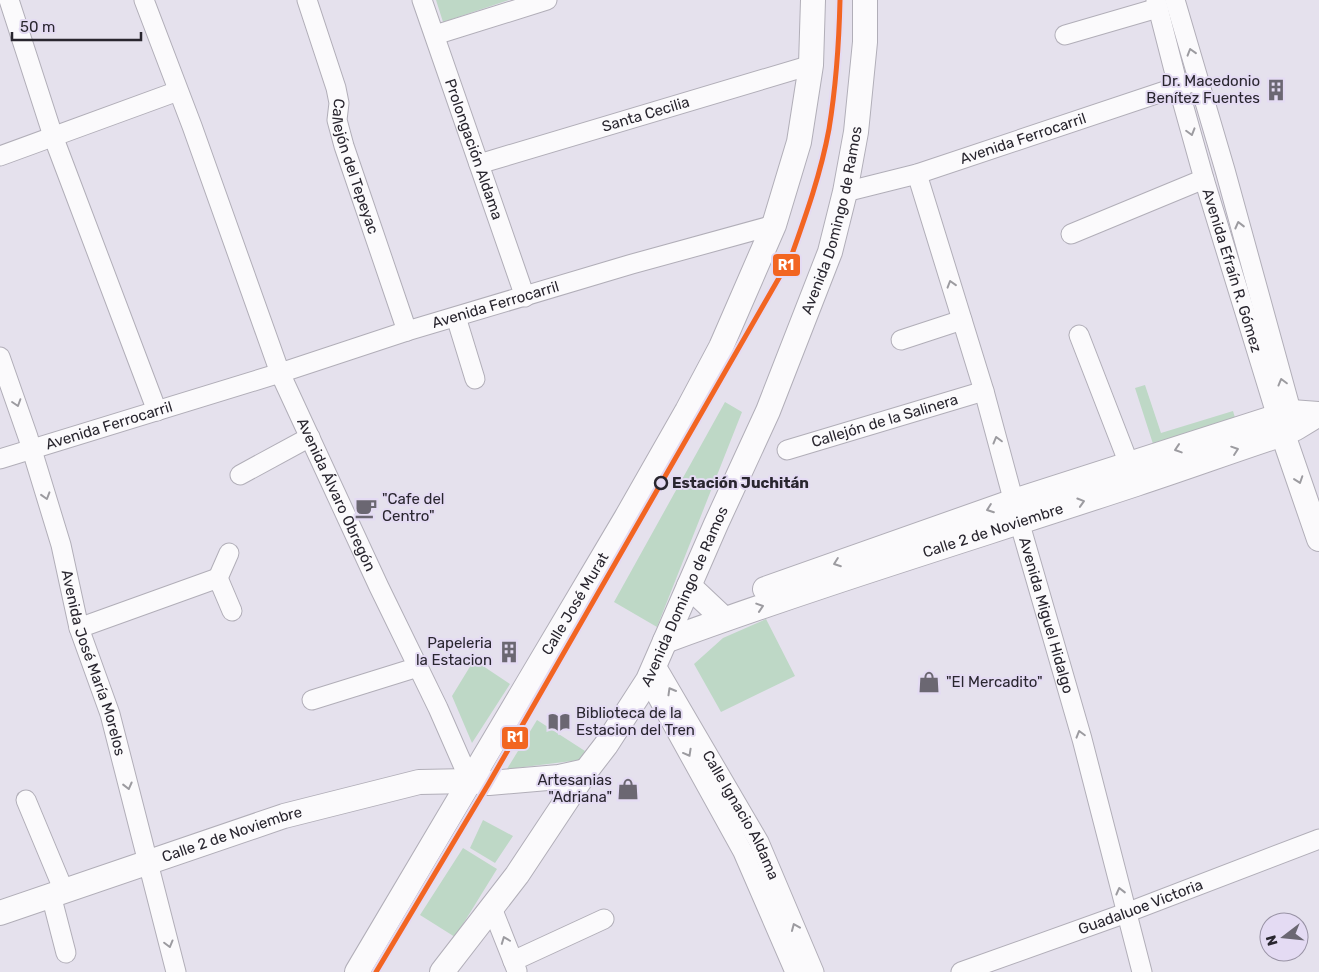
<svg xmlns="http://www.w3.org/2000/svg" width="1319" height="972" font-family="Rubik,sans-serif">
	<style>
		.green { fill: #bed8c6 }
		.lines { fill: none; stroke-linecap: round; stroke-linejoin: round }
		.minor-casing { stroke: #b1aeb8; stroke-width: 21 }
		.tertiary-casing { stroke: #b1aeb8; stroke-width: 26 }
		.minor { stroke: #fbfafc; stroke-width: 19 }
		.tertiary { stroke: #fbfafc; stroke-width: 24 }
		.rail-1-casing { stroke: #e4dbf3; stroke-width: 9 }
		.rail-1 { stroke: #f26522; stroke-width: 5 }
		.oneway { stroke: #9c9ba0 }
		.stop-dot { fill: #e4dbf3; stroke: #29262f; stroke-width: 2.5 }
		.labels { text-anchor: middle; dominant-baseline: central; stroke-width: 4; stroke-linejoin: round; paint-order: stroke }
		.poi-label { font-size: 15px; fill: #29262f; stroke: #e4dbf3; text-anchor: end }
		.street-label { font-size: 15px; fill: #29262f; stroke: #e4dbf3 }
		.stop-label { font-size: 15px; font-weight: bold; fill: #29262f; stroke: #e4dbf3; text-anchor: start }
		.line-badge { stroke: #e4dbf3; stroke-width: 2 }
		.badge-label { font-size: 14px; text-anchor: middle; font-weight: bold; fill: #fff }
	</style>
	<rect width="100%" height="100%" fill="#e5e1ed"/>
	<path class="green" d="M436,0H509L443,22Z
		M1145,385L1161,433L1233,411L1236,421L1154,447L1135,388Z
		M725,402L742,412L657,627L614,602Z
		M766,619L795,676L721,712L694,664L723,638Z
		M474,660L510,684L472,743L452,696Z
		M537,720L585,751L580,760L507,769Z
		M483,820L513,836L495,863L470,848Z
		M463,848L497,869L455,937L420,915Z"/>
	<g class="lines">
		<g class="minor-casing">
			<g id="minor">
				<path d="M9,0L53,136L157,411"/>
				<path id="s1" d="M144,0L192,126L280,373L379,587L438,708L470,781"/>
				<path id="s2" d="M307,0L336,88L339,103L337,120L344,146L407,331"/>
				<path id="s3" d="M422,0L525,297"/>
				<path id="s4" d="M1156,0L1178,86L1204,179L1277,417"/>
				<path d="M1175,0L1225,170L1295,425"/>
				<path d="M435,35L547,0"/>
				<path d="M1065,35L1158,8"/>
				<path d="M0,156L178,91"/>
				<path id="s5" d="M479,164L811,65"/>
				<path id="s6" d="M917,174L984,391L1019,521L1082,739L1142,972"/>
				<path id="s7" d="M845,192L917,174L1189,83"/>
				<path d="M1071,234L1204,179"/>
				<path d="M456,317L475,379"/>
				<path d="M1079,335L1129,464"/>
				<path d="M901,340L962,320"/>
				<path id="s8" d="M0,357L28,437L61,545L79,628L110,714L176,972"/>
				<path id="s9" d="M787,450L984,391"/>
				<path id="s10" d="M0,459L280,373L407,331L632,264L774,225"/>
				<path d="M240,475L310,437"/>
				<path d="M218,578L229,553"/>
				<path d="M79,628L218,578L232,611"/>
				<path id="s11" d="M655,664L759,842L814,972"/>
				<path d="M648,680L743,852L795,972"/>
				<path d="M312,700L418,667"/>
				<path d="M26,800L64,891"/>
				<path d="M51,895L66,953"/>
				<path d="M492,908L517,971"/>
				<path d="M513,961L604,919"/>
				<path id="s12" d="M961,972L1126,913L1319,839"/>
			</g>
		</g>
		<g class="tertiary-casing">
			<g id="tertiary">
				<path d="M1278,420L1319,539"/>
				<path d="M689,586L724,619"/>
				<path d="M765,589L1014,501L1291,412L1319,414"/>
				<path id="s13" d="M665,641C820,584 979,536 1136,484C1185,468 1234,450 1283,434L1296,428L1319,414"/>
				<path id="s14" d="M0,913L284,816L419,782L470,781L489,783L559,777L586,771"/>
				<path id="s15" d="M357,972L626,518L687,411L721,347L774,225L799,142L811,65L813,0"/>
				<path id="s16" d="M442,972L517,875L586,771L606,745L648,680L716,524L768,411L830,252L845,192L856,132L865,42V0"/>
			</g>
		</g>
		<use href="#minor" class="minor"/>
		<use href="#tertiary" class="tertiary"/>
		<g class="rail-1-casing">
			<path id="rail-1" d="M376,972L489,783L791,257C806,215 821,173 829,129C836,86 839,43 840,0"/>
		</g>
		<use href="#rail-1" class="rail-1"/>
	</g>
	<defs><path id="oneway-chevron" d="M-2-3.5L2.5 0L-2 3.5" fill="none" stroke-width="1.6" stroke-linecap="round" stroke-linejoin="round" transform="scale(1.25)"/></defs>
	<g class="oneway">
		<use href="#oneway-chevron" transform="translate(1191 52) rotate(-107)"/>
		<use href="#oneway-chevron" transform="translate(1191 132) rotate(74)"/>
		<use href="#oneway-chevron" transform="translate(1239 225) rotate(-104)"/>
		<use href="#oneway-chevron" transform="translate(951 284) rotate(-107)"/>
		<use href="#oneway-chevron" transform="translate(1282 382) rotate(-105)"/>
		<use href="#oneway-chevron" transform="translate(17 403) rotate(72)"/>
		<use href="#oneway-chevron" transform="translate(997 440) rotate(-105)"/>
		<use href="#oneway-chevron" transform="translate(1178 449) rotate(162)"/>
		<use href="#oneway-chevron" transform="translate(1235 450) rotate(-19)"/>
		<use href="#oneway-chevron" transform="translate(1299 480) rotate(71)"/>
		<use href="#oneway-chevron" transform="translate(46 496) rotate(73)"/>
		<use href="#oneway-chevron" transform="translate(1081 502) rotate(-17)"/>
		<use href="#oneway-chevron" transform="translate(990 509) rotate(160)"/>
		<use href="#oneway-chevron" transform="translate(837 563) rotate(160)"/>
		<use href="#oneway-chevron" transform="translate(760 607) rotate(-18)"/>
		<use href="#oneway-chevron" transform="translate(671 691) rotate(-120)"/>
		<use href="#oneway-chevron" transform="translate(1080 734) rotate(-106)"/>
		<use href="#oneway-chevron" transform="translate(688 753) rotate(61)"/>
		<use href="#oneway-chevron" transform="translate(128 786) rotate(76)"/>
		<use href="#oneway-chevron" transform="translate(1120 891) rotate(-104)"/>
		<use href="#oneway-chevron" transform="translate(795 927) rotate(-113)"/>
		<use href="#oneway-chevron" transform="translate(505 940) rotate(-111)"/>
		<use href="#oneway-chevron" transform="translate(169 944) rotate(75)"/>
	</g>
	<defs>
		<g id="building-bare" transform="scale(1.725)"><path d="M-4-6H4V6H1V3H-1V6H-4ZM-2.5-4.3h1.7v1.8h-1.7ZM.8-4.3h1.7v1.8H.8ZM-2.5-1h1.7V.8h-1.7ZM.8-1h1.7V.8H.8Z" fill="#6b6772" stroke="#e4dbf3" stroke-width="2.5" paint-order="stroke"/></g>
		<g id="cafe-bare" transform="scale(1.725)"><path d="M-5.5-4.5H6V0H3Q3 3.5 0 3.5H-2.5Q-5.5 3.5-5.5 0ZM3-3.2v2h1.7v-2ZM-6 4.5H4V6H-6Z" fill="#6b6772" stroke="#e4dbf3" stroke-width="2.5" paint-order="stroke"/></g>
		<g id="shop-bare" transform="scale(1.725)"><path d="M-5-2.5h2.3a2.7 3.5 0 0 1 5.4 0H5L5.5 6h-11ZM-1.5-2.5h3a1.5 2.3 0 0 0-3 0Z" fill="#6b6772" stroke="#e4dbf3" stroke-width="2.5" paint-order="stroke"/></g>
		<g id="library-bare" transform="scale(1.725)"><path d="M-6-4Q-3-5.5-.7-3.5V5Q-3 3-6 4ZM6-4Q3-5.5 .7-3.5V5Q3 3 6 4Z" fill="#6b6772" stroke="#e4dbf3" stroke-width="2.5" paint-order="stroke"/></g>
	</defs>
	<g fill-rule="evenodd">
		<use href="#building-bare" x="1276" y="90"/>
		<use href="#cafe-bare" x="366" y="508"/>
		<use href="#building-bare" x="509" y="652"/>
		<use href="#shop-bare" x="929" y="682"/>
		<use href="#library-bare" x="559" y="722"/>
		<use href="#shop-bare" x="628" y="789"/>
	</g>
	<circle class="stop-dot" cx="661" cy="483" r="6"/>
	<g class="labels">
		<g class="poi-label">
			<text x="1260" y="81">Dr. Macedonio<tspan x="1260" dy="17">Benítez Fuentes</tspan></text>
			<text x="382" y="499" text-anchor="start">"Cafe del<tspan x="382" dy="17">Centro"</tspan></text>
			<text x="492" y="643">Papeleria<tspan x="492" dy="17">la Estacion</tspan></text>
			<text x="946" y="682" text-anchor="start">"El Mercadito"</text>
			<text x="576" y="713" text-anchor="start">Biblioteca de la<tspan x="576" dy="17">Estacion del Tren</tspan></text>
			<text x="612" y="780">Artesanias<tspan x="612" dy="17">"Adriana"</tspan></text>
		</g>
		<g class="street-label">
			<text stroke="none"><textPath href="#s5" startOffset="174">Santa Cecilia</textPath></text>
			<text stroke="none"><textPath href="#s7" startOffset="186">Avenida Ferrocarril</textPath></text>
			<text stroke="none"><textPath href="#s3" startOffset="158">Prolongación Aldama</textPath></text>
			<text stroke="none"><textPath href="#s2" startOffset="174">Callejón del Tepeyac</textPath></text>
			<text stroke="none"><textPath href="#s16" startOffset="854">Avenida Domingo de Ramos</textPath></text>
			<text stroke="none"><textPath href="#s4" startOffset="281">Avenida Efraín R. Gómez</textPath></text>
			<text stroke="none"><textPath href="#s10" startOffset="519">Avenida Ferrocarril</textPath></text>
			<text stroke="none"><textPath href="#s9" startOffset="102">Callejón de la Salinera</textPath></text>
			<text stroke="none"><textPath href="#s10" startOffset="114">Avenida Ferrocarril</textPath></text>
			<text stroke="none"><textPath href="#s1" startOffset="531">Avenida Álvaro Obregón</textPath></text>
			<text stroke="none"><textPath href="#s13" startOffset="346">Calle 2 de Noviembre</textPath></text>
			<text stroke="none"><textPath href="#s16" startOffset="449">Avenida Domingo de Ramos</textPath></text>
			<text stroke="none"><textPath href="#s15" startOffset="428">Calle José Murat</textPath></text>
			<text stroke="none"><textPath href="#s6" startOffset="460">Avenida Miguel Hidalgo</textPath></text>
			<text stroke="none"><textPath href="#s8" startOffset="320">Avenida José María Morelos</textPath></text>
			<text stroke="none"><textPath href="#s11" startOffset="174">Calle Ignacio Aldama</textPath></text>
			<text stroke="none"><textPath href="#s14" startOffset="245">Calle 2 de Noviembre</textPath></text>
			<text stroke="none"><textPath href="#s12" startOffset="191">Guadaluoe Victoria</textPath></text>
		</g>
		<g class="stop-label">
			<text x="672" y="483">Estación Juchitán</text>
		</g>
	</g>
	<g class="line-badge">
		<rect x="772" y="253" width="29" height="24" rx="5" fill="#f26522"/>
		<rect x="501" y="726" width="28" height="24" rx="5" fill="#f26522"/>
	</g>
	<g class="badge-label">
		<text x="786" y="270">R1</text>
		<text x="515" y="742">R1</text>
	</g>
	<g transform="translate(1284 937) rotate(254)"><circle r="24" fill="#e4dbf3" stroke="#9993a5"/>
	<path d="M0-4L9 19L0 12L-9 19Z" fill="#6b6772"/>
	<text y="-8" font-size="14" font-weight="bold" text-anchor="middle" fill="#29262f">N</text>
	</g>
	<path d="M12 32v8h129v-8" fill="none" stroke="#29262f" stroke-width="2.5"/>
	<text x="20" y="32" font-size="15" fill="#29262f" stroke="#e4dbf3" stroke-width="4" paint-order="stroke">50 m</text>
</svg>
